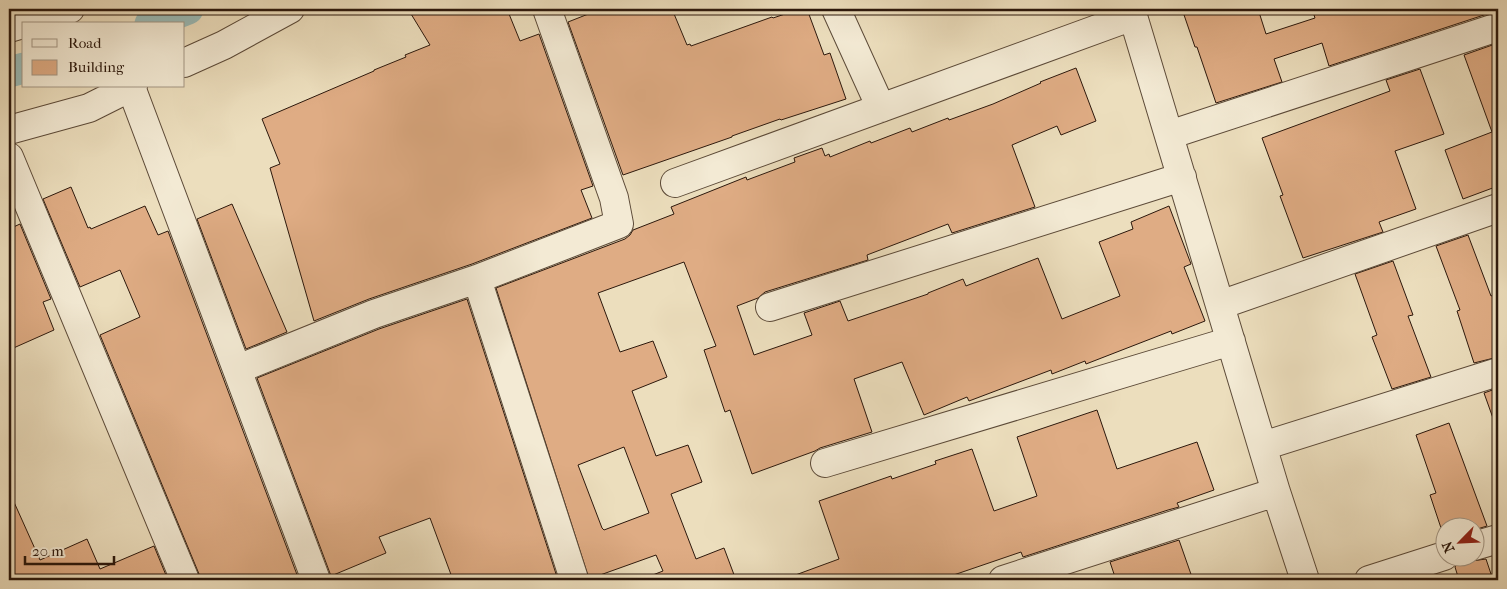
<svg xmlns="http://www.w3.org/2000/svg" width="1507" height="589" font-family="'IM FELL French Canon',serif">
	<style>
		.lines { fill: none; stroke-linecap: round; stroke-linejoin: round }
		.canal { stroke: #9abbb7; stroke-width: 31 }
		.building { fill: #dfac84; stroke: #2c180c; fill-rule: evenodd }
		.minor-casing { stroke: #5c4a38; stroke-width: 30 }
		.minor { stroke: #f3ead4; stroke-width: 28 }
	</style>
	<rect width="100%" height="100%" fill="#ecdebd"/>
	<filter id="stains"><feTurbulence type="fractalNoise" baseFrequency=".004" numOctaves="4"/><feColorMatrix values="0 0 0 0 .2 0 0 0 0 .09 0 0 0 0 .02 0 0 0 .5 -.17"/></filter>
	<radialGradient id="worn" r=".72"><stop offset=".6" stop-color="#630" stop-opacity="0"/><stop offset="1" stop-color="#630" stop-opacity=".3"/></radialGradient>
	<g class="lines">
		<path class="canal" d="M150,24L188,9
			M9,72L24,68"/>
	</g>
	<path class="building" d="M408,9H507L520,41L539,34L593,186L581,190L592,218L472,264L369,299L314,321L270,168L280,164L262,119L374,71V70L406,57L405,55L430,45Z
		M601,9H672L687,45L690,44L691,46L772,17L773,18L800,9H807L824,55L830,53L846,99L781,120L780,119L732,136V137L623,175L568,22Z
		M1182,9H1258L1266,34L1315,18L1312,9H1498V12H1493L1329,66L1322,43L1274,59L1282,82L1216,103L1197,47H1195Z
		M1498,43V186L1463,199L1445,150L1492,132L1464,55Z
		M1076,68L1096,121L1061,135L1057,126L1012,145L1035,207L952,233L948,224L867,255L868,260L765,292L758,298L737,306L754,355L812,335L804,313L840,301L848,321L928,294V293L963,279L966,286L1038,258L1062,319L1120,296L1099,242L1133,229L1131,222L1169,206L1191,264L1184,267L1205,321L1172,334L1171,331L1086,364L1085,361L1052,374L1051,370L969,401L967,397L924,415L902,362L854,379L872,432L820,448L815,451L752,474L730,410L725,412L704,350L716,346L684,262L598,293L620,352L653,341L667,377L632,391L656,456L688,445L702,482L671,494L696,559L724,548L736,580H645V578L663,571L656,555L589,579L496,288L625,239L630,235L633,230L674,214L671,207L746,177L747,180L795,162L794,158L822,148L825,156L829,154L830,157L870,141L871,143L910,128L912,132L948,118L949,120L993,104L1041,83L1040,82ZM624,447L649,513L604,530L602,528L578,465Z
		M1420,69L1444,134L1395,151L1416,209L1379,222L1383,232L1303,258L1280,196L1283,195L1262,138L1390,91L1386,80Z
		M71,187L88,228L90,227L91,229L145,206L158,235L168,231L299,580H200L199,574L100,335L140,317L120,270L80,287L43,199Z
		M232,204L287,332L246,349L197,219Z
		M20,224L51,299L43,302L54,330L9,350V229Z
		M1468,235L1491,296L1498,293V357L1474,363L1457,311L1460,310L1436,246Z
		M1393,261L1413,315L1408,316L1431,377L1392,389L1372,337L1377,335L1355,274Z
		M467,299L558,580H453L430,518L379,537L386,553L331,576L257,378L379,329Z
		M1498,388V421H1494L1484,393Z
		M1097,410L1117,469L1197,442L1214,490L1177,503L1179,507L1168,510L1023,557L1021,552L939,580H791L790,577L839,559L819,501L891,476L892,479L936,464L935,461L972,449L994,511L1037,496L1017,437Z
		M1449,423L1487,526L1474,530V526H1444V537L1430,495L1436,493L1416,435Z
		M9,491L40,560L87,539L100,569L154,546L168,580H9Z
		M1179,540L1193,580H1116L1110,562Z
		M1459,556H1463L1471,561L1486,559L1493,580H1459L1455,567L1459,560Z"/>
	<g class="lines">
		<g class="minor-casing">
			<path id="minor" d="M836,9L881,108
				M9,28L63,12L70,9
				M184,63L224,45L290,9
				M131,87L316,580
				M9,130L89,108L133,86
				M1169,135L1498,27
				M9,157L185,580
				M675,183L1133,16L1276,492L1305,580
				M477,279L574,579
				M1220,305L1498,208
				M770,307L1182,177
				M238,369L374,314L477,279L619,224L614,198L547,9
				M1263,446L1498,372
				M825,463L1231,341
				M1474,546L1498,539
				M1003,580L1276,492
				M1369,580L1444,556"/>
		</g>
		<use href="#minor" class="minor"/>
	</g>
	<rect width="1507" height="589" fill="none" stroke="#ecdebd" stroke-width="30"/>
	<rect x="10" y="10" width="1487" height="569" fill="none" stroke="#2c180c" stroke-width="2.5"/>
	<rect x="15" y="15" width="1477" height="559" fill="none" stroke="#2c180c"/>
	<rect x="22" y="22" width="162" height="65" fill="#f3ead4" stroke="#a39684"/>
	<rect x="32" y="39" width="25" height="8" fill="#f3ead4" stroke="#a39684"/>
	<text x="68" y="48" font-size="15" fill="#2c180c">Road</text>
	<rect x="32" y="60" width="25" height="15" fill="#dfac84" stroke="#a39684"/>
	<text x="68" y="72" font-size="15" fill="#2c180c">Building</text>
	<g transform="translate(1460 542) rotate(246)"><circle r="24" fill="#f3ead4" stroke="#a39684"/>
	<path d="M0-4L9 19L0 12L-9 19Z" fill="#8f2418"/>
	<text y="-8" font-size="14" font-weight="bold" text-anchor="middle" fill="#2c180c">N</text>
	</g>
	<path d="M25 556v8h89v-8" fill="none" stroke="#2c180c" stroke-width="2.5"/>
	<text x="32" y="556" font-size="15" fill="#2c180c" stroke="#f3ead4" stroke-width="4" paint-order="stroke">20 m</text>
	<rect width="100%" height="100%" filter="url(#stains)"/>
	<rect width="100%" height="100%" fill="url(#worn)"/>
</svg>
